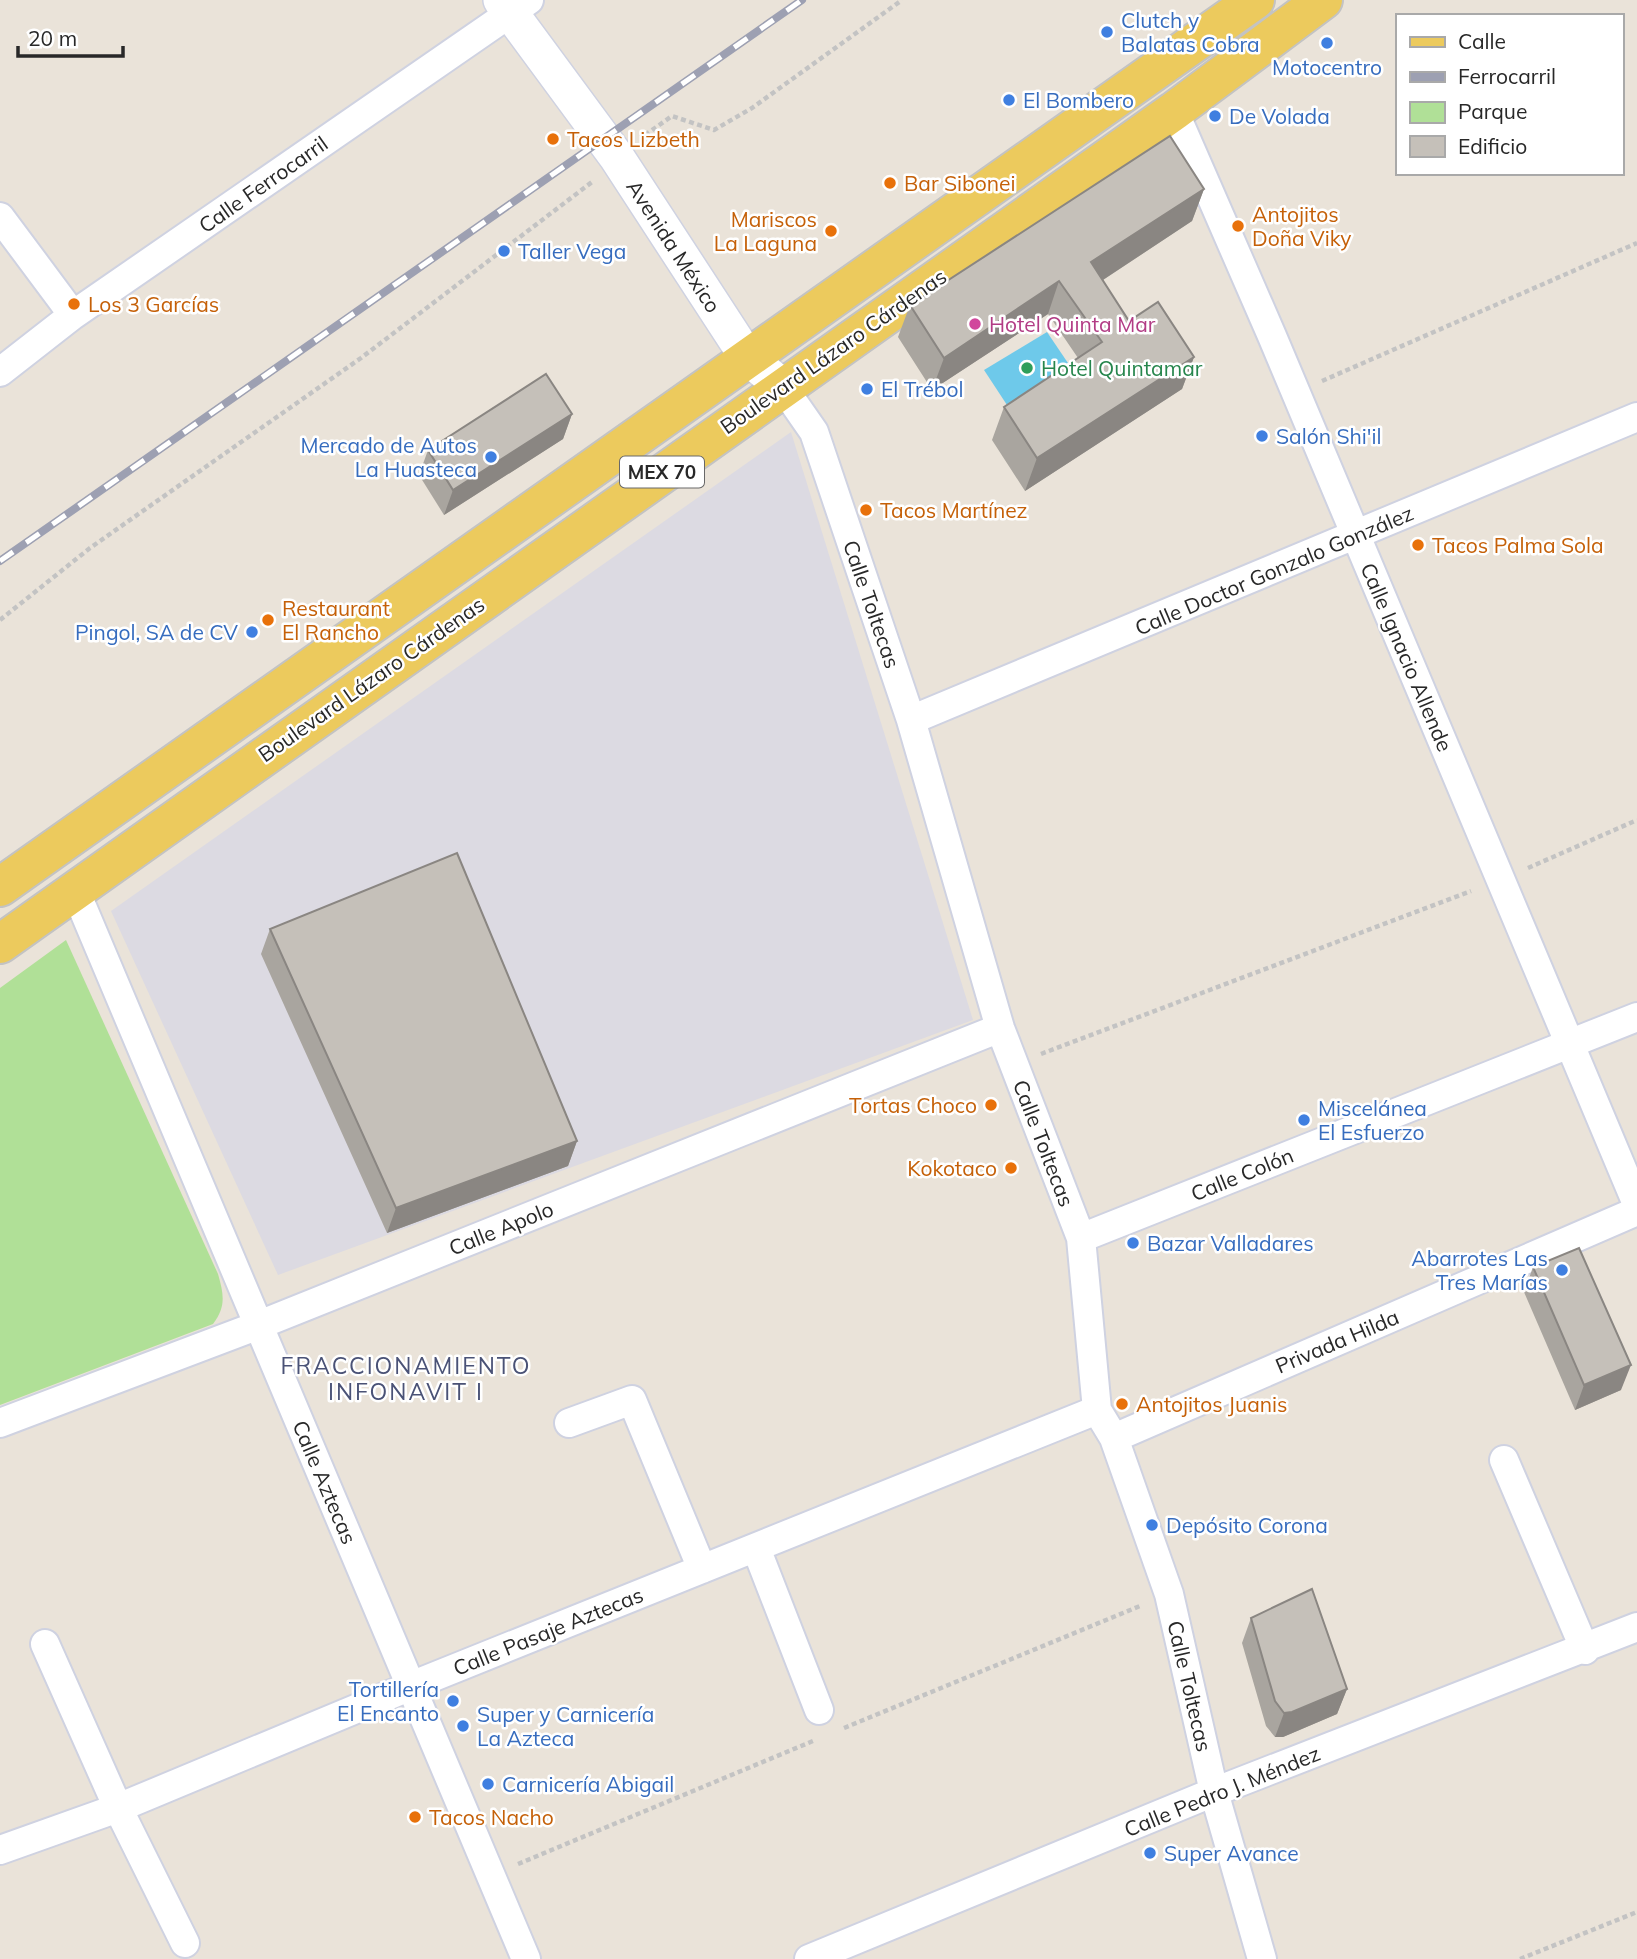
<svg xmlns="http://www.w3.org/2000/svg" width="1637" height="1959" font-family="Mulish,sans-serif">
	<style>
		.industrial { fill: #dcdae2 }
		.green { fill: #b0e097 }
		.water { fill: #6ec9ea }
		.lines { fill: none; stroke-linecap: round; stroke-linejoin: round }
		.minor-casing { stroke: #cfd2e1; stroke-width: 32 }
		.tertiary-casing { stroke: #cfd2e1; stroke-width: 38 }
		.primary-casing { stroke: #c3c3c3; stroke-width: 42 }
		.path { stroke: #c3c3c3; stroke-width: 4.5; stroke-dasharray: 5 3.5; stroke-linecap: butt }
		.minor { stroke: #fff; stroke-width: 28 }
		.tertiary { stroke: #fff; stroke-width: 35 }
		.primary { stroke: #ecca5d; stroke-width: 38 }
		.rail-casing { stroke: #9da0b2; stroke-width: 8 }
		.rail { stroke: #fff; stroke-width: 5; stroke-dasharray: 16; stroke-linecap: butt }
		.wall { fill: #a9a59f }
		.shaded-wall { fill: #8a8682 }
		.building { fill: #c5c0b9; stroke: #8a8682; stroke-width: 2 }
		.shop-dot { fill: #3f7fe0; stroke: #fff; stroke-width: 2.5 }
		.food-dot { fill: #e8710a; stroke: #fff; stroke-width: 2.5 }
		.hotel-dot { fill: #d1479c; stroke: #fff; stroke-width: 2.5 }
		.leisure-dot { fill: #2e9e5b; stroke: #fff; stroke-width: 2.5 }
		.labels { text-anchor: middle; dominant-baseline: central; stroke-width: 5; stroke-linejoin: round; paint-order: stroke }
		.shield { fill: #fff; stroke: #686868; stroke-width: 2 }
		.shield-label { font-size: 19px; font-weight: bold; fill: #282828 }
		.shop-label { font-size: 21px; fill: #366cbe; stroke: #fff; text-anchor: start }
		.food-label { font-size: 21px; fill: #c56008; stroke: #fff; text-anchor: start }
		.street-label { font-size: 21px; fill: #282828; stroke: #fff }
		.hotel-label { font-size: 21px; fill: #b23c85; stroke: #fff; text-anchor: start }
		.leisure-label { font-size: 21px; fill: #27864d; stroke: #fff; text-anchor: start }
		.neighbourhood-label { font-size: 23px; letter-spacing: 2px; fill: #4a5276; stroke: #fff }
	</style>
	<rect width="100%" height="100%" fill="#eae3d9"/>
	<path class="industrial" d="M791,432L973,1020L278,1275L111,911Z"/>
	<path class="green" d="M66,940L218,1274C224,1295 226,1307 213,1324L0,1405V988Z"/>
	<path class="water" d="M1047,332L1070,366L1007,405L984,370Z"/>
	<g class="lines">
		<g class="minor-casing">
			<path id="minor" d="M1174,111L1272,336L1637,1204
				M0,217L73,315
				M0,372L73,315L529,0
				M782,386L814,432L911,720L1000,1028L1081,1238L1097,1410L1114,1438L1169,1594L1214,1792L1262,1959
				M911,720L1637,417
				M75,890L526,1959
				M1081,1238L1637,1017
				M0,1423L259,1325L1000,1028
				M569,1423L632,1400L702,1569
				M1114,1438L1637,1211
				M1504,1460L1585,1650
				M756,1548L819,1710
				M45,1644L118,1808L185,1943
				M0,1850L118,1808L411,1686L1097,1410
				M809,1959L1214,1792L1637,1627"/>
		</g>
		<g class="tertiary-casing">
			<path id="tertiary" d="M501,0L616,156L747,357L782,386"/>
		</g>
		<g class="primary-casing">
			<path id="primary" d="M0,887L1255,0
				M0,944L1174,111L1323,0"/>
		</g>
		<path class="path" d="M645,135L672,116L714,130L752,108L902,0
			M1322,381L1637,243
			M0,620L90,548L361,358L592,182
			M1528,868L1637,820
			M1041,1054L1471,891
			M844,1728L1140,1606
			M518,1864L813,1741
			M1520,1959L1637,1912"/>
		<use href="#minor" class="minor"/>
		<use href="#tertiary" class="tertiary"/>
		<use href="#primary" class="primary"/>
		<g class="rail-casing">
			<path id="rail" d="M0,561L802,0"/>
		</g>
		<use href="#rail" class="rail"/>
	</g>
	<path class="wall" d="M1204,189L1192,221L1103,280L1129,321L1194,357L1182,389L1025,491L992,440L1004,407L1078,358L1048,314L932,390L898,337L910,305Z
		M572,414L563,439L444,515L419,475L428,450Z
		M270,929L577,1141L568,1166L387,1233L261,954Z
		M1533,1267L1621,1390L1575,1410L1524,1292Z
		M1251,1618L1347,1689L1337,1714L1283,1737H1275L1266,1726L1242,1643Z"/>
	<path class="shaded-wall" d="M1204,189L1192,221L1080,295L1091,262Z
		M1059,281L1048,314L932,390L944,358Z
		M1194,357L1182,389L1025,491L1037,458Z
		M572,414L563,439L444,515L453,490Z
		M577,1141L568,1166L387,1233L396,1208Z
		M1631,1365L1621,1390L1575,1410L1584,1385Z
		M1347,1689L1337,1714L1283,1737H1275L1284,1713Z"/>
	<path class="building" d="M1170,136L1204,189L1091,262L1129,321L1158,302L1194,357L1037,458L1004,407L1102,342L1059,281L944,358L910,305Z
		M546,374L572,414L453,490L428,450Z
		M457,853L577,1141L396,1208L270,929Z
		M1579,1248L1631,1365L1584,1385L1533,1267Z
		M1312,1589L1347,1689L1292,1712L1284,1713L1275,1701L1251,1618Z"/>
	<g class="shop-dot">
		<circle cx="1107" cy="32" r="7"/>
		<circle cx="1327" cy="43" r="7"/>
		<circle cx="1009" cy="100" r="7"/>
		<circle cx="1215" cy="116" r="7"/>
		<circle cx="504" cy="251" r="7"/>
		<circle cx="867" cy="389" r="7"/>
		<circle cx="1262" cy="436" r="7"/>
		<circle cx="491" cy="457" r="7"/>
		<circle cx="252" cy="632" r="7"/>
		<circle cx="1304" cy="1120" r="7"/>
		<circle cx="1133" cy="1243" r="7"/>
		<circle cx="1562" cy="1270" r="7"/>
		<circle cx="1152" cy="1525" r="7"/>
		<circle cx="453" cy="1701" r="7"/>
		<circle cx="463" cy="1726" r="7"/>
		<circle cx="488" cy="1784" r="7"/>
		<circle cx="1150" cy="1853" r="7"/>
	</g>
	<g class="food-dot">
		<circle cx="553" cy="139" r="7"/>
		<circle cx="890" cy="183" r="7"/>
		<circle cx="1238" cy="226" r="7"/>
		<circle cx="831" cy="231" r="7"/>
		<circle cx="74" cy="304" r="7"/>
		<circle cx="866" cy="510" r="7"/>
		<circle cx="1418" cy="545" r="7"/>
		<circle cx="268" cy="620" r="7"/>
		<circle cx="991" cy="1105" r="7"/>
		<circle cx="1011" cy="1168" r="7"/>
		<circle cx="1122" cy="1404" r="7"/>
		<circle cx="415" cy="1817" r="7"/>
	</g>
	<circle class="hotel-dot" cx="975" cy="324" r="7"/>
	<circle class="leisure-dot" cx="1027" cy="368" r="7"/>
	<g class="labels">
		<rect class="shield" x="620" y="456.5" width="84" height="31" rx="5"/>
		<g class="shield-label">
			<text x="662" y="472">MEX 70</text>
		</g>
		<g class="shop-label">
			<text x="1121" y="20">Clutch y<tspan x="1121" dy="24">Balatas Cobra</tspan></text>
			<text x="1327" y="67" text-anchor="middle">Motocentro</text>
			<text x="1023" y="100">El Bombero</text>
			<text x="1229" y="116">De Volada</text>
			<text x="518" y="251">Taller Vega</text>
			<text x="881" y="389">El Trébol</text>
			<text x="1276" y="436">Salón Shi'il</text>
			<text x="477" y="445" text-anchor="end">Mercado de Autos<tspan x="477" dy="24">La Huasteca</tspan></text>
			<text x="238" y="632" text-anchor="end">Pingol, SA de CV</text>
			<text x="1318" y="1108">Miscelánea<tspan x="1318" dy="24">El Esfuerzo</tspan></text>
			<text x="1147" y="1243">Bazar Valladares</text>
			<text x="1548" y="1258" text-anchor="end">Abarrotes Las<tspan x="1548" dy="24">Tres Marías</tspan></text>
			<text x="1166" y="1525">Depósito Corona</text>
			<text x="439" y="1689" text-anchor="end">Tortillería<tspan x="439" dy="24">El Encanto</tspan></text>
			<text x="477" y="1714">Super y Carnicería<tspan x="477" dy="24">La Azteca</tspan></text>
			<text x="502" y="1784">Carnicería Abigail</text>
			<text x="1164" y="1853">Super Avance</text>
		</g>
		<g class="food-label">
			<text x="567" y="139">Tacos Lizbeth</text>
			<text x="904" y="183">Bar Sibonei</text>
			<text x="1252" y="214">Antojitos<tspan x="1252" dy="24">Doña Viky</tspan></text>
			<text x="817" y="219" text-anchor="end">Mariscos<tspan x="817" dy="24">La Laguna</tspan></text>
			<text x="88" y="304">Los 3 Garcías</text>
			<text x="880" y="510">Tacos Martínez</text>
			<text x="1432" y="545">Tacos Palma Sola</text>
			<text x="282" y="608">Restaurant<tspan x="282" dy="24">El Rancho</tspan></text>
			<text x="977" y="1105" text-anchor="end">Tortas Choco</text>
			<text x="997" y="1168" text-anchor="end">Kokotaco</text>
			<text x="1136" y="1404">Antojitos Juanis</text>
			<text x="429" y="1817">Tacos Nacho</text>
		</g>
		<g class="street-label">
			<text transform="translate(263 184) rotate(-35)">Calle Ferrocarril</text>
			<text transform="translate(674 246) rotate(57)">Avenida México</text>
			<text transform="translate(833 351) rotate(-35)">Boulevard Lázaro Cárdenas</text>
			<text transform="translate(1274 570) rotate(-23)">Calle Doctor Gonzalo González</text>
			<text transform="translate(872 604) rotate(71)">Calle Toltecas</text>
			<text transform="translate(1407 657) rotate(67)">Calle Ignacio Allende</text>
			<text transform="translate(371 679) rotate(-35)">Boulevard Lázaro Cárdenas</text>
			<text transform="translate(1044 1143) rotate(69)">Calle Toltecas</text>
			<text transform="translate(1242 1174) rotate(-22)">Calle Colón</text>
			<text transform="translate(501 1228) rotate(-22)">Calle Apolo</text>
			<text transform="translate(1337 1341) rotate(-23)">Privada Hilda</text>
			<text transform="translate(325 1482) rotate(67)">Calle Aztecas</text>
			<text transform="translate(548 1631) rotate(-22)">Calle Pasaje Aztecas</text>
			<text transform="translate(1190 1686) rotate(77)">Calle Toltecas</text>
			<text transform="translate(1222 1791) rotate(-22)">Calle Pedro J. Méndez</text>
		</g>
		<g class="hotel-label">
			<text x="989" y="324">Hotel Quinta Mar</text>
		</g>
		<g class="leisure-label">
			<text x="1041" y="368">Hotel Quintamar</text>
		</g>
		<g class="neighbourhood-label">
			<text x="406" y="1365">FRACCIONAMIENTO<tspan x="406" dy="26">INFONAVIT I</tspan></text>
		</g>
	</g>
	<rect x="1396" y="14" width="228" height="161" fill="#ffffff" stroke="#a9a9a9" stroke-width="2"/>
	<rect x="1410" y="37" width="35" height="10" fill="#ecca5d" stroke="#a9a9a9" stroke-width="2"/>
	<text x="1458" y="49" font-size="21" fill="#282828">Calle</text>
	<rect x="1410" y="72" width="35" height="10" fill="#9da0b2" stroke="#a9a9a9" stroke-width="2"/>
	<text x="1458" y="84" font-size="21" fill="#282828">Ferrocarril</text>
	<rect x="1410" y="102" width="35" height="21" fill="#b0e097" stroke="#a9a9a9" stroke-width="2"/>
	<text x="1458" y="119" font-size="21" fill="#282828">Parque</text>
	<rect x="1410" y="136" width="35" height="21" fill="#c5c0b9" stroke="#a9a9a9" stroke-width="2"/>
	<text x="1458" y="154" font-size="21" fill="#282828">Edificio</text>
	<path d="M18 46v10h105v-10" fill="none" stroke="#282828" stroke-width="3.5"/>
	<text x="28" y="46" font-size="21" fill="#282828" stroke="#ffffff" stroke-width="5" paint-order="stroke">20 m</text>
</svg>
